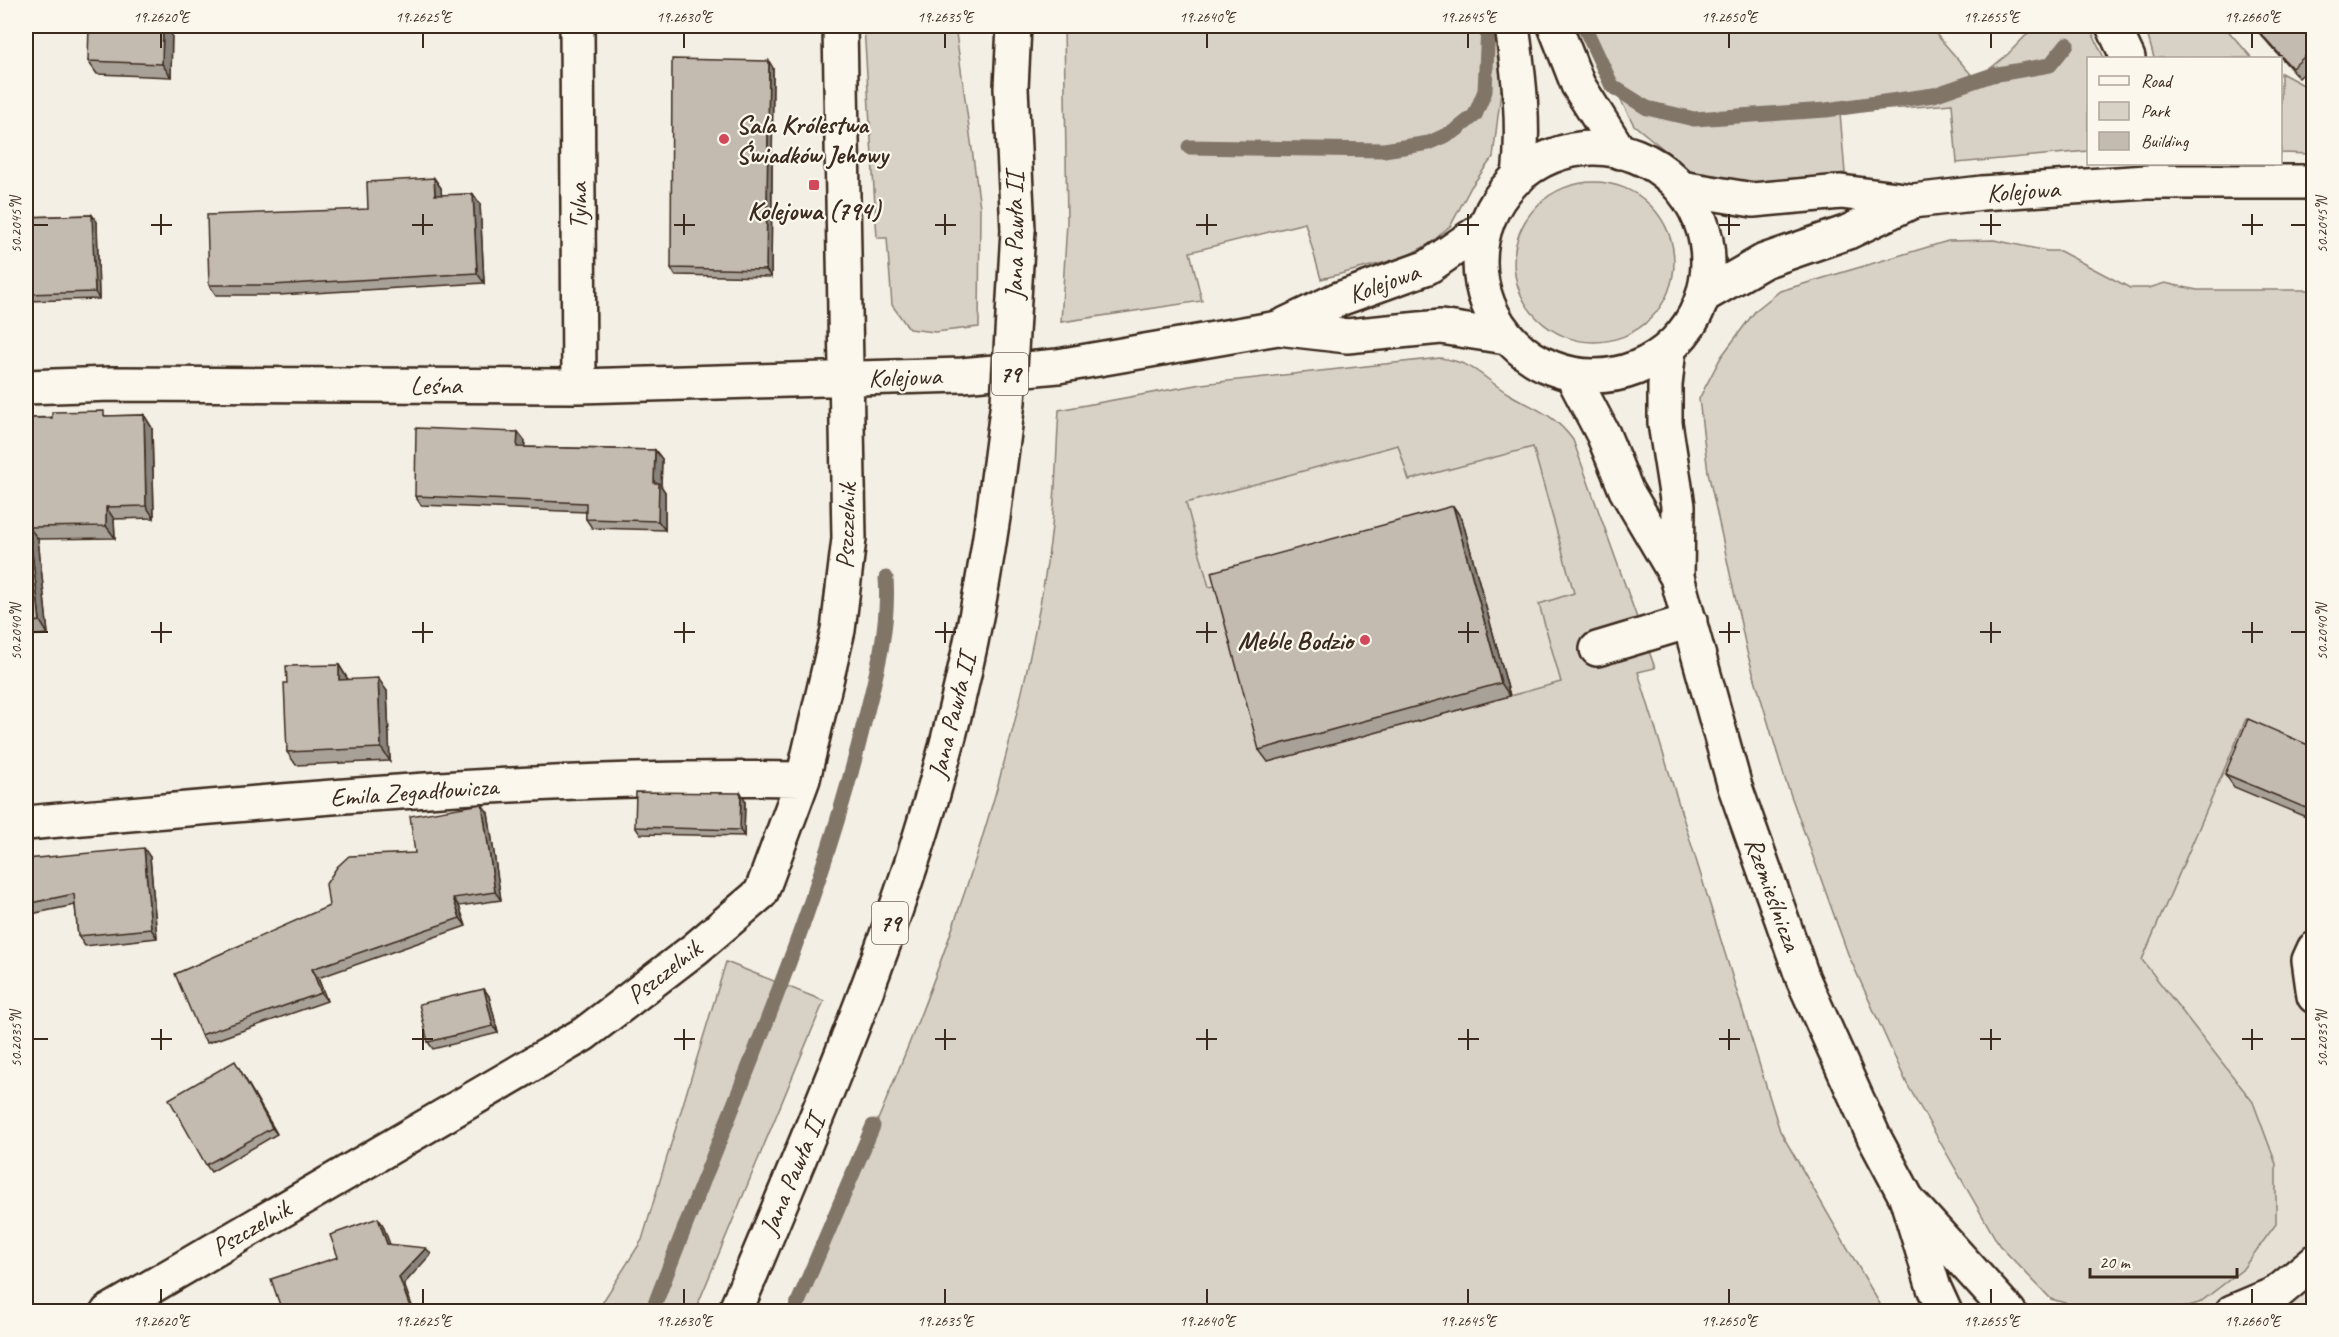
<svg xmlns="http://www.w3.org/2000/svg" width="2339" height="1337" font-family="Caveat,sans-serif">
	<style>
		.built { fill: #e5dfd4 }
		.green { fill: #d8d1c6; stroke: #8a7e72; stroke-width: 1.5; fill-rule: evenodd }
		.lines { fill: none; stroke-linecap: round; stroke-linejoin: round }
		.stream { stroke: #817468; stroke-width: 15 }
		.minor-casing { stroke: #3b2a1e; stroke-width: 38 }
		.major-casing { stroke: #3b2a1e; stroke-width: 38 }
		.minor { stroke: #fbf7ec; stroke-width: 33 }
		.major { stroke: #fbf7ec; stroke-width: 33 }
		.major-bridge-casing { stroke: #3b2a1e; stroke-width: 38; stroke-linecap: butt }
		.major-bridge { stroke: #fbf7ec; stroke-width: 33 }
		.wall { fill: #a8a197; stroke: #3b2a1e; stroke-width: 1.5 }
		.shaded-wall { fill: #88837b; stroke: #3b2a1e; stroke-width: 1.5 }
		.building { fill: #c3bbb0; stroke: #3b2a1e; stroke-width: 1.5 }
		.ticks { fill: none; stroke: #3b2a1e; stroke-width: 2 }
		.poi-dot { fill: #d1495b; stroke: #fbf7ec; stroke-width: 2 }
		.labels { text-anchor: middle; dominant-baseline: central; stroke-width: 4.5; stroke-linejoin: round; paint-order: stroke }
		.shield { fill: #fbf7ec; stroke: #75685c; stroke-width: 1.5 }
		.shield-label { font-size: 24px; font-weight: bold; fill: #3b2a1e }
		.poi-label { font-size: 26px; font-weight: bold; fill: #3b2a1e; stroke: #fbf7ec; text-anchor: start }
		.street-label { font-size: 26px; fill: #3b2a1e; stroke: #fbf7ec }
		.neatline { fill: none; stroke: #3b2a1e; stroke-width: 2 }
		.ticks-label { font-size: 15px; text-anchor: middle; fill: #3b2a1e }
	</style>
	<rect width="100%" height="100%" fill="#f3efe4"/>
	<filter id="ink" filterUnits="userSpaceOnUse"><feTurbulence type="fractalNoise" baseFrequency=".0167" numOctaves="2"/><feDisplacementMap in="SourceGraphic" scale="12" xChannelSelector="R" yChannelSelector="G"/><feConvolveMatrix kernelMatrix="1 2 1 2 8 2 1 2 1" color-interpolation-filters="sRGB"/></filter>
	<g filter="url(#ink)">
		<path class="built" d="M1550,424L1638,672L1110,822L1183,452Z
			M2313,576V1311H2206L2199,1303L2242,1270L2142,960L2246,718Z"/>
		<path class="green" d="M864,26H955L980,207L979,327L935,332L909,329L892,305L887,238H877Z
			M1064,26H1495L1502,83L1493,157L1471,187L1451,225L1431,243L1405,257L1321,279L1305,223L1190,252L1202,301L1061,322L1067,222Z
			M1584,26H1929L1976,80L2008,54L2035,26H2089L2104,58H2088V151L1957,163L1952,104L1840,113L1845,173L1748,186L1694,174L1634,125L1599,60Z
			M2145,26H2224L2252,58H2154Z
			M2281,73L2313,90V154L2281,153Z
			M1514 262a80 80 0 1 1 160 0a80 80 0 1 1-160 0Z
			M1994,240L2047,251H2060L2130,288H2149L2165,283L2197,290H2313V748L2246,719L2142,960L2253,1102L2276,1164V1224L2242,1270L2199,1303L2170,1311L2097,1312L2051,1299L1999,1245L1907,1084L1848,954L1785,779L1747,652L1708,472L1699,399L1721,357L1756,310L1780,291L1948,241Z
			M1440,358C1476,363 1481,377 1509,394C1536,410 1553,413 1573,440L1655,668L1638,672L1780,1131L1884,1311L793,1312C906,1067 1012,811 1050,543C1056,499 1056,454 1059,410L1201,384ZM1398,445L1409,480L1533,447L1574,593L1539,604L1561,682L1268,762L1220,585L1209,587L1186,503Z
			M726,962L824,1001L695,1311H597L642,1240Z"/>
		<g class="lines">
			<path class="stream" d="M1584,26L1612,86L1647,108L1694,119L1826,110L1934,95L1992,75L2050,65L2067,44
				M1189,147L1384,150L1429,143L1455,131L1475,115L1485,91L1488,26
				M652,1312C723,1123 809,939 859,743C872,690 890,633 886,578
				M794,1312L873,1126"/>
			<g class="minor-casing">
				<path id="minor" d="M577,26L579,386
					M1512,26C1519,77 1525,125 1519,177
					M1555,26L1578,85L1620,152
					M2113,26L2128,58
					M1480 262a114 114 0 1 1 228 0a114 114 0 1 1-228 0Z
					M1681,188L1753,200L1841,192L1913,201L1982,193L2147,182H2314
					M1703,296L1764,261L1848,232L1913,201
					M1278,328L1347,336L1441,327L1506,337
					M1669,349L1665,385V423L1678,506L1677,577
					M1572,375L1603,434L1626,490L1677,577L1735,787L1803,979L1874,1137L1906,1197L1934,1288L1945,1312
					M26,387L111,384L579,386L962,375L1058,366L1278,328L1339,299L1428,267L1484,228
					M1597,649L1690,621
					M26,823C284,801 543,774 803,779
					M2314,949L2309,960L2314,996
					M1913,1206L2009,1312
					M108,1312L584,1034L695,949L761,893L803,779L838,630L849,539L840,26
					M2232,1312L2277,1293L2314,1262"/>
			</g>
			<g class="major-casing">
				<path id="major" d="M1014,26L1011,88L1018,230
					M735,1312C800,1157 867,1003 918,843C952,737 977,627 993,517"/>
			</g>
			<use href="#minor" class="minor"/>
			<use href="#major" class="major"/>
			<g class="major-bridge-casing">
				<path id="major-bridge" d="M993,517L1008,402L1018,230"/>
			</g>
			<use href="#major-bridge" class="major-bridge"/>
		</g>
		<path class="wall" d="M172,26L171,77L97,74L88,61Z
			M2253,26H2313V65L2299,78Z
			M773,68L771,277L675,275L671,268Z
			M434,178L441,188V195L473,194L480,204L484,283L279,295H216L209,285Z
			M92,215L97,222L99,299L26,301V217Z
			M144,415L152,428L154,518L114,519L115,538L38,539L48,634L26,636V418Z
			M518,432L525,441L524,447L655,450L662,459L661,486L665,492V530L592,528L586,519V512L421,505L415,496Z
			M1453,506L1462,519L1510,696L1268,762L1259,750Z
			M339,665L347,678L348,679L387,691L390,761L296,765L287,752V683Z
			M2313,747V820L2234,787L2225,774Z
			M741,793L745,800L744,836L640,834L635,827Z
			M488,813L501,900L459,906L466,926L318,978L327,1001L207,1043L201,1035L329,906L415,853Z
			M150,857L157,938L85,946L78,936L75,905L26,915V859Z
			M484,989L489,996L498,1033L433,1049L428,1042Z
			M239,1068L277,1134L211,1172L206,1165Z"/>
		<path class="shaded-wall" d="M163,26H172L171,77L162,64Z
			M769,61L773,68L771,277L766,270Z
			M434,178L441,188L442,205L435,195Z
			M473,194L480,204L484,283L477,273Z
			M92,215L97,222L99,299L95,292Z
			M144,415L152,428L154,518L146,506Z
			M518,432L525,441L524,456L517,447Z
			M655,450L662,459L661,486L665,492V530L658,521L654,483Z
			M1453,506L1462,519L1510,696L1501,683Z
			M106,507L114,519L115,538L106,526Z
			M29,527L38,539L48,634L40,621Z
			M339,665L347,678L348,692L339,680Z
			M378,678L387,691L390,761L381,748Z
			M741,793L745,800L744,836L740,830Z
			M482,804L488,813L501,900L495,892Z
			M144,848L150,857L157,938L151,929Z
			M453,898L459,906L466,926L460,918Z
			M312,969L318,978L327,1001L321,993Z
			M484,989L489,996L498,1033L493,1026Z
			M235,1061L239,1068L277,1134L272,1128Z
			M378,1218L383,1225L392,1250L387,1244Z
			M426,1248L431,1254L404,1284L414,1311H412L399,1277Z"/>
		<path class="building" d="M89,26H163L162,64L88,61Z
			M2254,26H2313V49L2292,68Z
			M672,59L769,61L766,270L671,268Z
			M434,178L435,195L473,194L477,273L272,285H209L207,215L368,209L367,182Z
			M92,215L95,292L26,294V217Z
			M104,411V416L144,415L146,506L106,507V526L29,527L40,621L26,623V418H52V412Z
			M416,428L518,432L517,447L655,450L654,483H659L658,521L586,519V503L415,496Z
			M1453,506L1501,683L1259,750L1211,572Z
			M339,665V680L378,678L381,748L287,752L284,683H287L286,666Z
			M2248,719L2313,747V811L2225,774Z
			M636,792L741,793L740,830L635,827Z
			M482,804L495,892L453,898L460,918L312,969L321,993L201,1035L175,974L329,906L326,884L337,867L349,856L415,853L410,816Z
			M144,848L151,929L78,936L74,894L26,904V859Z
			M484,989L493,1026L428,1042L419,1004Z
			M235,1061L272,1128L206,1165L169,1099Z
			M378,1218L387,1244L426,1248L399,1277L411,1310L405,1311H282L271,1279L338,1257L330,1235Z
			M185,1306L187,1311H172Z"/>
	</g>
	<path class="ticks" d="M161,33V48M423,33V48M684,33V48M945,33V48M1207,33V48M1468,33V48M1729,33V48M1991,33V48M2252,33V48M161,214V235M423,214V235M684,214V235M945,214V235M1207,214V235M1468,214V235M1729,214V235M1991,214V235M2252,214V235M33,225H48M151,225H172M412,225H433M674,225H695M935,225H956M1196,225H1217M1458,225H1479M1719,225H1740M1980,225H2001M2242,225H2263M2291,225H2306M161,622V643M423,622V643M684,622V643M945,622V643M1207,622V643M1468,622V643M1729,622V643M1991,622V643M2252,622V643M33,632H48M151,632H172M412,632H433M674,632H695M935,632H956M1196,632H1217M1458,632H1479M1719,632H1740M1980,632H2001M2242,632H2263M2291,632H2306M161,1029V1050M423,1029V1050M684,1029V1050M945,1029V1050M1207,1029V1050M1468,1029V1050M1729,1029V1050M1991,1029V1050M2252,1029V1050M33,1039H48M151,1039H172M412,1039H433M674,1039H695M935,1039H956M1196,1039H1217M1458,1039H1479M1719,1039H1740M1980,1039H2001M2242,1039H2263M2291,1039H2306M161,1289V1304M423,1289V1304M684,1289V1304M945,1289V1304M1207,1289V1304M1468,1289V1304M1729,1289V1304M1991,1289V1304M2252,1289V1304"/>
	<g class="poi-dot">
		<circle cx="724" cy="139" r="6"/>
		<rect x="808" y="179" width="12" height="12" rx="3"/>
		<circle cx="1365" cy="640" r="6"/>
	</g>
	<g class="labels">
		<g class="shield">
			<rect x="992" y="353" width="36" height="42" rx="4.5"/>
			<rect x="872" y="902" width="36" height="42" rx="4.5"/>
		</g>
		<g class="shield-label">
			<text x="1010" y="374">79</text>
			<text x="890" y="923">79</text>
		</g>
		<g class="poi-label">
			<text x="736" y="124">Sala Królestwa<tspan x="736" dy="30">Świadków Jehowy</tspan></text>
			<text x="814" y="210" text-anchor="middle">Kolejowa (794)</text>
			<text x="1353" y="640" text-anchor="end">Meble Bodzio</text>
		</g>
		<g class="street-label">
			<text transform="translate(2023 191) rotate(-4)">Kolejowa</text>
			<text transform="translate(578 206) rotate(-90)">Tylna</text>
			<text transform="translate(1014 236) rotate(-90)">Jana Pawła II</text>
			<text transform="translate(1384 283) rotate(-20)">Kolejowa</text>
			<text transform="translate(905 377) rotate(-2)">Kolejowa</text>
			<text x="436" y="385">Leśna</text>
			<text transform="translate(846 526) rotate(-88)">Pszczelnik</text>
			<text transform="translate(952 716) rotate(-76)">Jana Pawła II</text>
			<text transform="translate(414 792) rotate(-4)">Emila Zegadłowicza</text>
			<text transform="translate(1773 894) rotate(70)">Rzemieślnicza</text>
			<text transform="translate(664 972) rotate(-38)">Pszczelnik</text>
			<text transform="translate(792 1175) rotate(-67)">Jana Pawła II</text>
			<text transform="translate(251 1228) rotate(-30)">Pszczelnik</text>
		</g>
	</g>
	<rect width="2339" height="1337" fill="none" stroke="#fbf7ec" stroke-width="66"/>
	<rect x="2087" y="57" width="195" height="108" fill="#fbf7ec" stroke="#aea59a" stroke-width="1.5"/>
	<rect x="2099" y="76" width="30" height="9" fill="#fbf7ec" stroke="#aea59a" stroke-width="1.5"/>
	<text x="2141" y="87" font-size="18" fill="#3b2a1e">Road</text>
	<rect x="2099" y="102" width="30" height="18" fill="#d8d1c6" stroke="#aea59a" stroke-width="1.5"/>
	<text x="2141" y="117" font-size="18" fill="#3b2a1e">Park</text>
	<rect x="2099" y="132" width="30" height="18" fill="#c3bbb0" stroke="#aea59a" stroke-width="1.5"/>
	<text x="2141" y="147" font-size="18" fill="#3b2a1e">Building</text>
	<path d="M2090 1268v9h147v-9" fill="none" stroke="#3b2a1e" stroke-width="3"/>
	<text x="2099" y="1268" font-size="18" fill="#3b2a1e" stroke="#fbf7ec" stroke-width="4.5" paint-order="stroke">20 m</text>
	<rect x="33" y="33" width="2273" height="1271" class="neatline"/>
	<g class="ticks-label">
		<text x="161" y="22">19.2620°E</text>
		<text x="423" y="22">19.2625°E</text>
		<text x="684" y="22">19.2630°E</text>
		<text x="945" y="22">19.2635°E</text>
		<text x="1207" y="22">19.2640°E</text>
		<text x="1468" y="22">19.2645°E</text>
		<text x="1729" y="22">19.2650°E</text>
		<text x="1991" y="22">19.2655°E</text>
		<text x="2252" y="22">19.2660°E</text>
		<text transform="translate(16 225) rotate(-90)" y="5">50.2045°N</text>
		<text transform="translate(2322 225) rotate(-90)" y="5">50.2045°N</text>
		<text transform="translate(16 632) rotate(-90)" y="5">50.2040°N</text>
		<text transform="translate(2322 632) rotate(-90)" y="5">50.2040°N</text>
		<text transform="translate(16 1039) rotate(-90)" y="5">50.2035°N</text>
		<text transform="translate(2322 1039) rotate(-90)" y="5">50.2035°N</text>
		<text x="161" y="1326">19.2620°E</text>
		<text x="423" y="1326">19.2625°E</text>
		<text x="684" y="1326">19.2630°E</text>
		<text x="945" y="1326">19.2635°E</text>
		<text x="1207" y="1326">19.2640°E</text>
		<text x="1468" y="1326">19.2645°E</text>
		<text x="1729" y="1326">19.2650°E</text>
		<text x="1991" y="1326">19.2655°E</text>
		<text x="2252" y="1326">19.2660°E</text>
	</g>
</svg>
